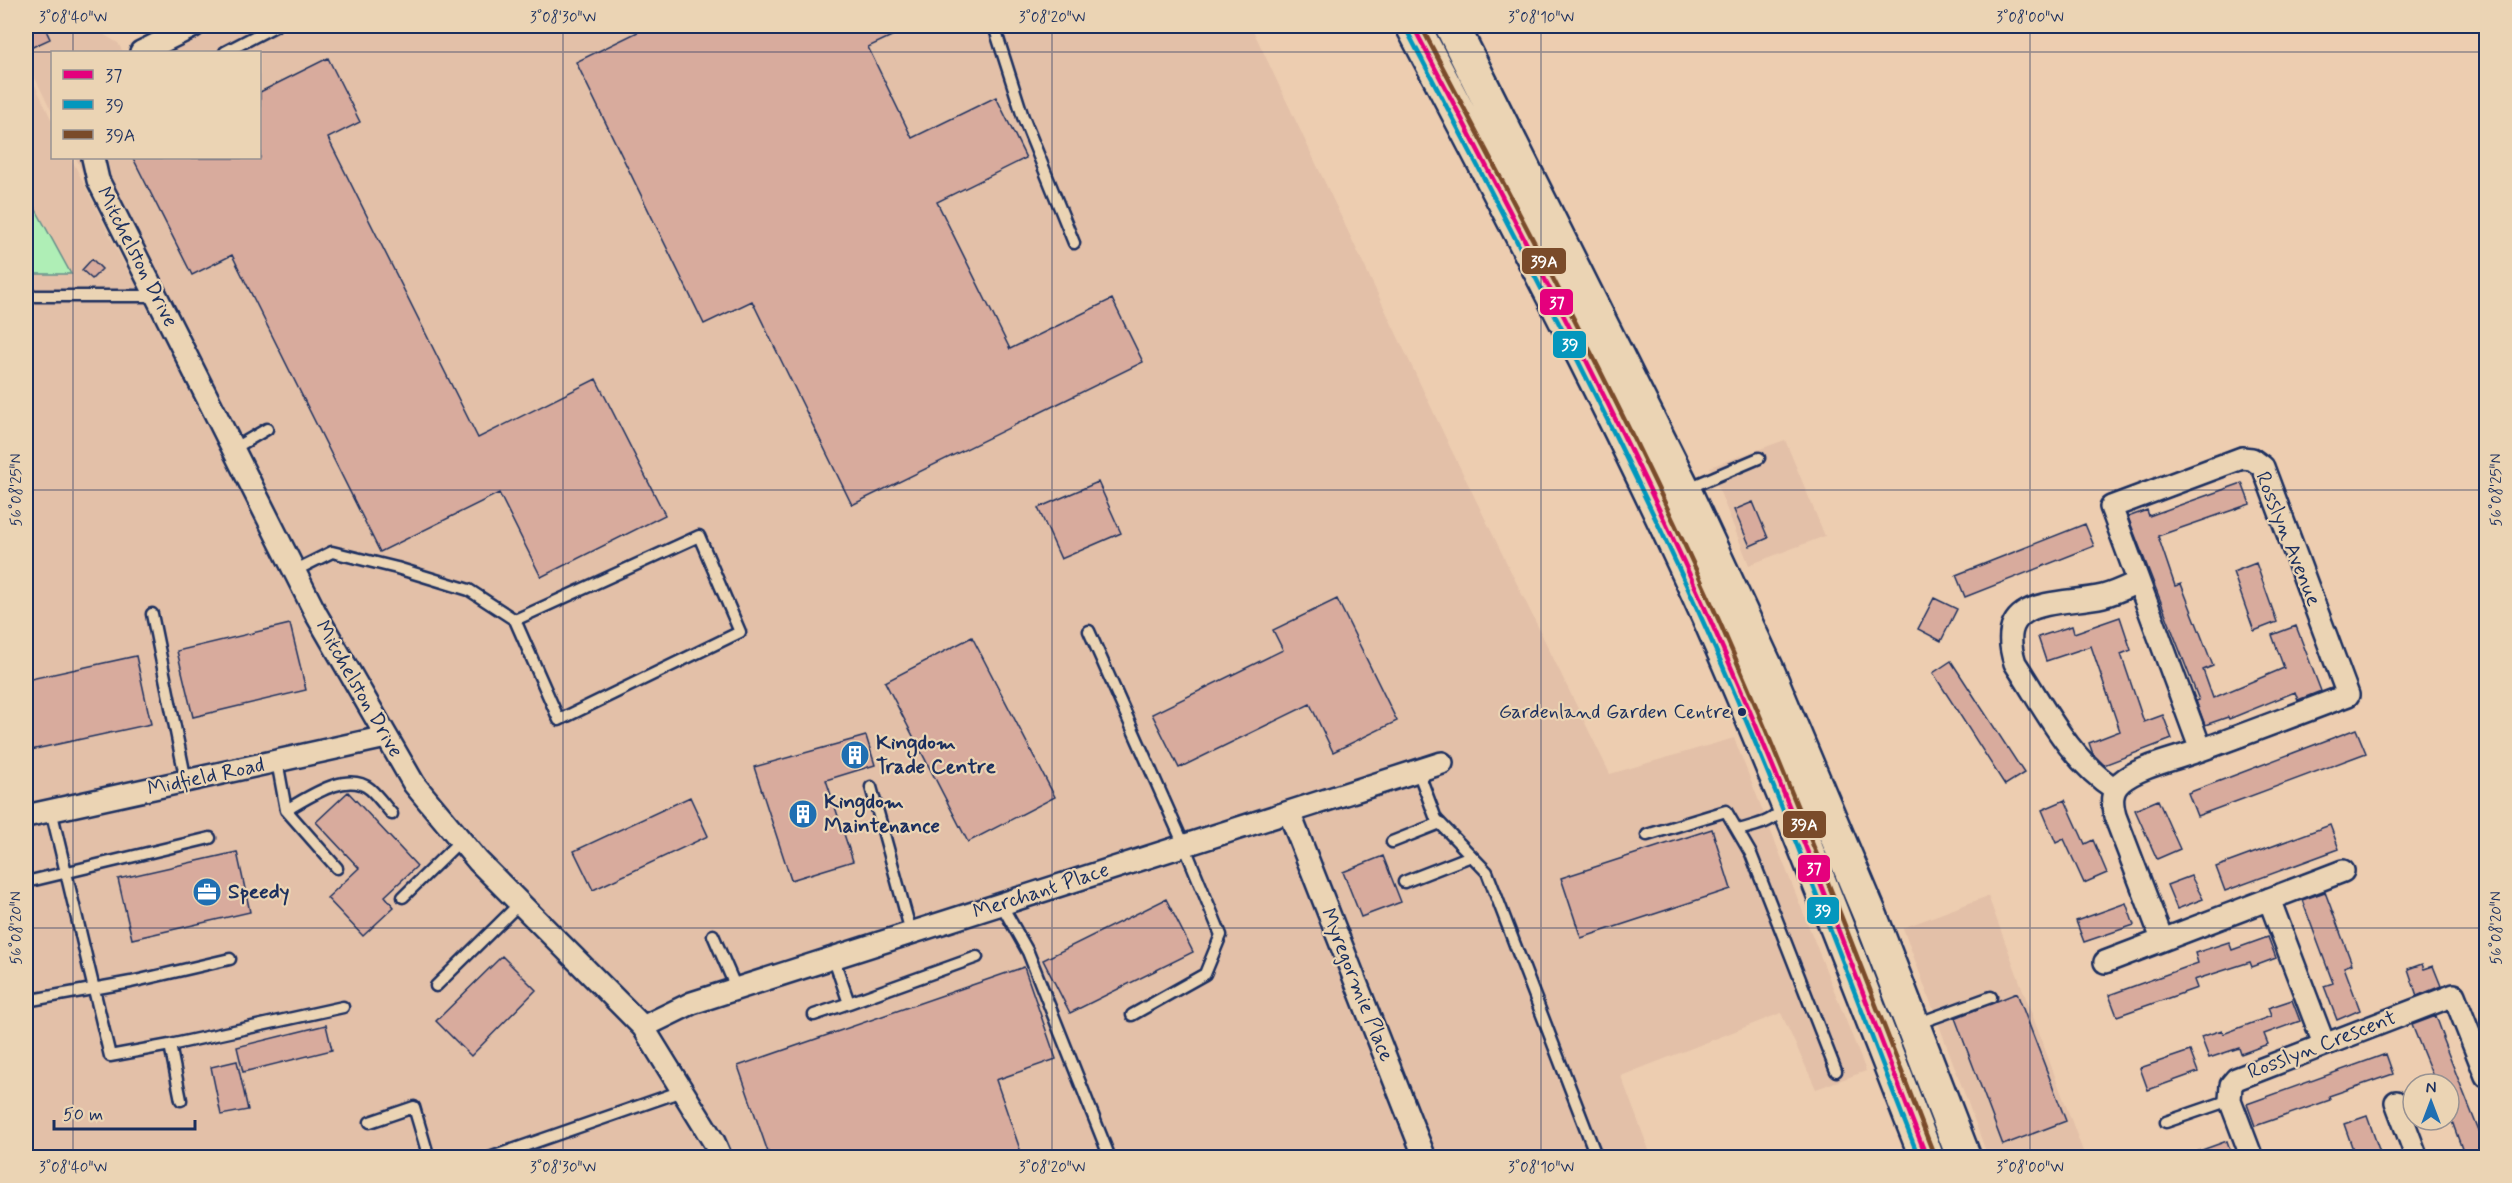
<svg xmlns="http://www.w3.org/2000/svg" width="2512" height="1183" font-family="Mynerve,sans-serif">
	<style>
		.built { fill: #e3c0a8 }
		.green { fill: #afeeb6; stroke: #658e8a; stroke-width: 1.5 }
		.building { fill: #d8ab9d; stroke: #1b2f5e; stroke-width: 1.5 }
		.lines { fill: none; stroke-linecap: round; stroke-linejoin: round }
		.service-casing { stroke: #1b2f5e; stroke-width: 15 }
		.minor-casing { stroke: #1b2f5e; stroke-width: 26 }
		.primary-casing { stroke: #1b2f5e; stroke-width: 38 }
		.service { stroke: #ebd4b4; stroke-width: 10 }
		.minor { stroke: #ebd4b4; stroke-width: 21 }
		.primary { stroke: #ebd4b4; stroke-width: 33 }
		.bus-1-casing { stroke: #ebd4b4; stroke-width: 9 }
		.bus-2-casing { stroke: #ebd4b4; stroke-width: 9 }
		.bus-3-casing { stroke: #ebd4b4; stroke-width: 9 }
		.bus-1 { stroke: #e5007d; stroke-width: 4.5 }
		.bus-2 { stroke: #0497bd; stroke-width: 4.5 }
		.bus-3 { stroke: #7a4b2a; stroke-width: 4.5 }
		.ticks { fill: none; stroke: #1b2f5e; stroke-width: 1.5; stroke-opacity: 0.45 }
		.bus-dot { fill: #1b2f5e; stroke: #ebd4b4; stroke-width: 2 }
		.labels { text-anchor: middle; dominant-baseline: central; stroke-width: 4.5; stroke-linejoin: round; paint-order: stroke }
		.bus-label { font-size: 20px; fill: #1b2f5e; stroke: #ebd4b4; text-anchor: end }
		.street-label { font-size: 21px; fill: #1b2f5e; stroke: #ebd4b4 }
		.poi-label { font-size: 21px; font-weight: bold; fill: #1b2f5e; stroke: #ebd4b4; text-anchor: start }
		.line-badge { stroke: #ebd4b4; stroke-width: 2 }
		.badge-label { font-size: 16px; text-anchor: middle; font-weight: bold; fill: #fff }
		.neatline { fill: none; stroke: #1b2f5e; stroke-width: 2 }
		.ticks-label { font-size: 15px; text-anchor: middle; fill: #1b2f5e }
	</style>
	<rect width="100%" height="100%" fill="#edcdb0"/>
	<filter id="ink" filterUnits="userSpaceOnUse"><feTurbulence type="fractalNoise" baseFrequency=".0167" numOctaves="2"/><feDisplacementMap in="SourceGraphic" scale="12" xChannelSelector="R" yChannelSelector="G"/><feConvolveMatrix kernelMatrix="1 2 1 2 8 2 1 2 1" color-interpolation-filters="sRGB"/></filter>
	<g filter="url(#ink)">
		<path class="built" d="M26,26H99L103,34L118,43L123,52H52V112L26,60Z
			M224,26H1251L1450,447L1610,774L1734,738L1866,1071L1816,1089L1781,1013L1621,1076L1652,1158L26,1157V66L52,121V158H71L134,284L76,158H260V52H170Z
			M1785,440L1825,536L1749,565L1710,467Z
			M1988,896L2085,1157H1988L1903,928Z"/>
		<path class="green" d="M26,208H35L71,274H26Z"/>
		<path class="building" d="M26,26H44L50,39L26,50Z
			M650,26H913L868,47L912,138L996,97L1026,158L937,202L1010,349L1112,299L1143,362L852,505L752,301L704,324L576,62Z
			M328,58L360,122L328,138L478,438L596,379L665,515L541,577L499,493L380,552L232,255L192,275L133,158H260V92Z
			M92,259L102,269L92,279L82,270Z
			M1098,482L1121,533L1061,559L1038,508Z
			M2242,483L2250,504L2158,536L2175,586L2181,584L2213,666L2203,670L2213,698L2284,668L2272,635L2296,626L2321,691L2298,700L2295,692L2229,719L2228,717L2205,725L2196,701L2199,700L2128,517L2147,510L2149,516Z
			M1753,502L1768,538L1750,546L1734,510Z
			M2085,524L2094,546L1965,597L1956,575Z
			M2256,563L2277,622L2254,631L2233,572Z
			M1934,598L1957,609L1941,641L1918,629Z
			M1337,599L1397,721L1333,752L1310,704L1179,768L1152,714L1283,650L1273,630Z
			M2120,617L2131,650L2121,654L2144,722L2163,715L2172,739L2104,765L2093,754L2089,743L2120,731L2091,646L2046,661L2038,637L2072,626L2074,633Z
			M290,624L306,690L193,717L177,651Z
			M972,637L1055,797L968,842L885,682Z
			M136,656L151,724L26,751V680Z
			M1951,661L2024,773L2005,785L1933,673Z
			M2356,729L2366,753L2197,816L2188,793Z
			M866,736L875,765L826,780L853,861L791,880L754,767Z
			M348,792L417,866L385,896L394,907L363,936L327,898L359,868L316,822Z
			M690,797L708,836L593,890L574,851Z
			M2065,800L2085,844L2093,840L2107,873L2084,883L2064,839L2056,843L2042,810Z
			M2158,800L2180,849L2157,859L2135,810Z
			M2330,825L2339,849L2225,891L2216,867Z
			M1712,829L1731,889L1581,938L1561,878Z
			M237,852L250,912L132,939L118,879Z
			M1383,856L1401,902L1361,917L1343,872Z
			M2191,876L2203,899L2177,909L2167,885Z
			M2325,892L2352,964L2344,967L2360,1010L2337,1020L2324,986L2333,983L2302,900Z
			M1166,899L1193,952L1070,1013L1043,960Z
			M2126,903L2134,925L2084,942L2076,921Z
			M2268,937L2276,958L2252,967L2250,962L2194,980L2197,988L2117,1016L2109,995L2198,963L2195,953L2229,942L2232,950Z
			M502,956L536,990L471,1056L436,1021Z
			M2422,964L2424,969L2433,966L2441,986L2417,996L2408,969Z
			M1024,967L1056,1059L996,1080L1023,1158H802L800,1153L786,1158H770L738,1066Z
			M2017,993L2066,1121L2003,1145L1955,1018Z
			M2292,1000L2300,1021L2264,1034L2268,1044L2241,1054L2239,1048L2209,1058L2201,1037L2222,1030L2223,1034L2271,1016L2268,1008Z
			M2436,1016L2444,1038H2442L2486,1149L2465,1157L2449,1113V1084H2436L2412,1025Z
			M326,1025L332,1050L243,1072L237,1047Z
			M2190,1051L2198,1072L2148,1090L2140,1068Z
			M2386,1054L2393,1074L2329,1096L2330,1100L2255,1126L2247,1104Z
			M237,1061L248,1110L221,1115L211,1067Z
			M2367,1116L2382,1158H2356L2344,1124Z
			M2227,1141L2233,1158H2188V1155Z"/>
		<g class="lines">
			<g class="service-casing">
				<path id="service" d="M994,26L1023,117L1074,243
					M225,52L275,26
					M26,296H156
					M233,449L267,429
					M1686,489L1759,458
					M294,571L332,552L397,568L469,590L515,620L699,536L740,632L559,720L515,620
					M152,614L186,781
					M1089,631L1184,845L1221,935L1205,974L1132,1015
					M277,761L286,810L337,868
					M1418,771L1436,819L1487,872L1597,1158
					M871,787L911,932
					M51,810L110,1056L170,1045L181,1100
					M286,810C308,798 346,770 370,789C378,796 385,806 392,814
					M1739,830C1754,825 1775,823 1782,807
					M1647,835L1726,811L1751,854L1836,1071
					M1392,842L1440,823
					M26,882L210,838
					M1404,882L1471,856
					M403,897L461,840
					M1001,904L1028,952L1110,1158
					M713,935L736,988
					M436,986L520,903
					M26,1001L131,982L230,959
					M849,1003L977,957
					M814,1015L849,1003L833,957
					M1916,1024L1991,997
					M170,1045L343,1007
					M370,1122L414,1107L429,1158
					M2166,1122L2230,1100
					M489,1158L682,1091"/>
			</g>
			<g class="minor-casing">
				<path id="minor" d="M141,52L194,26
					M93,158L98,180L316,614L414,784L478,861L643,1027L714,1142L721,1158
					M2115,789C2069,760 2044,707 2015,663C1993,595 2060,606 2103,596C2115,593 2127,587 2138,582
					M1289,812L1425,1158
					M26,816L386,737
					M2269,899L2324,1044
					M2162,939L2115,816C2112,804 2110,791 2121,782C2138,767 2176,759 2198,751C2248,733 2298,714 2348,695L2263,467L2252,459L2242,458L2111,507L2201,750
					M2105,962L2343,871
					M643,1027L692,1003L1442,763
					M2396,1102L2417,1158
					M2252,1158L2230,1100L2231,1085L2236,1079L2454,995L2486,1076"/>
			</g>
			<g class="primary-casing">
				<path id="primary" d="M1413,26C1516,223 1621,421 1712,624C1789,799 1857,979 1927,1158
					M1452,26L1686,495L1767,670L1870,915L1964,1158"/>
			</g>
			<use href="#service" class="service"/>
			<use href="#minor" class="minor"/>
			<use href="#primary" class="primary"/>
			<g class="bus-1-casing">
				<path id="bus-1" d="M1413,26C1516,223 1621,420 1712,624C1790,799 1857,979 1927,1158"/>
			</g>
			<g class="bus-2-casing">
				<path id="bus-2" d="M1406,29C1509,226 1614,423 1705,626C1783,800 1849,980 1919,1158"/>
			</g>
			<g class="bus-3-casing">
				<path id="bus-3" d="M1421,26C1524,223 1630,419 1720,623C1797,798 1865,977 1934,1155"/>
			</g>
			<use href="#bus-1" class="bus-1"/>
			<use href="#bus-2" class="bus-2"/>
			<use href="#bus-3" class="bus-3"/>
		</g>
	</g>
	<path class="ticks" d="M73,26V52M563,26V1158M1052,26V1158M1541,26V1158M2030,26V1158M26,52H2486M73,158V1158M26,490H2486M26,928H2486"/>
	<defs>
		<g id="building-disc" transform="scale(1.5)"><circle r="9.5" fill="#1f6fb2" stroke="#ebd4b4"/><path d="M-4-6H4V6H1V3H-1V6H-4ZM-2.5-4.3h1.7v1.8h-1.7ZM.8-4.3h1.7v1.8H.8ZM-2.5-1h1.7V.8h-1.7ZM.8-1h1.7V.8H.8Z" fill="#fff"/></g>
		<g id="office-disc" transform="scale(1.5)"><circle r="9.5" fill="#1f6fb2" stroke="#ebd4b4"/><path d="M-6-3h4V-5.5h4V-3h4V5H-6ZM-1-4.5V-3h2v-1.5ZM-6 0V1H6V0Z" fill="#fff"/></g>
	</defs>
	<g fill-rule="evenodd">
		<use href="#building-disc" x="855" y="755"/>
		<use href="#building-disc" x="803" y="814"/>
		<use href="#office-disc" x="207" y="892"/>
	</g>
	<circle class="bus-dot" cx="1742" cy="712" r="5"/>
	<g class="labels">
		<g class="bus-label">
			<text x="1731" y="712">Gardenland Garden Centre</text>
		</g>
		<g class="street-label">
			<text transform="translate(137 257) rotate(63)">Mitchelston Drive</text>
			<text transform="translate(2288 539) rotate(68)">Rosslyn Avenue</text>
			<text transform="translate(359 689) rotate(60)">Mitchelston Drive</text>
			<text transform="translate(206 777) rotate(-12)">Midfield Road</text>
			<text transform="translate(1041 891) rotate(-18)">Merchant Place</text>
			<text transform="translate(1357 985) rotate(68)">Myregormie Place</text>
			<text transform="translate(2322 1045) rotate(-21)">Rosslyn Crescent</text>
		</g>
		<g class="poi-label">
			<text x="876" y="743">Kingdom<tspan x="876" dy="24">Trade Centre</tspan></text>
			<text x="824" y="802">Kingdom<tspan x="824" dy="24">Maintenance</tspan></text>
			<text x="228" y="892">Speedy</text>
		</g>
	</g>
	<g class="line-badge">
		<rect x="1521" y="247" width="46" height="28" rx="6" fill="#7a4b2a"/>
		<rect x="1539" y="288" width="35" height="28" rx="6" fill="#e5007d"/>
		<rect x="1552" y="330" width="35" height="29" rx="6" fill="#0497bd"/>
		<rect x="1782" y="810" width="45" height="29" rx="6" fill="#7a4b2a"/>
		<rect x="1797" y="854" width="34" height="29" rx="6" fill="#e5007d"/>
		<rect x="1806" y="896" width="34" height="29" rx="6" fill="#0497bd"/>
	</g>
	<g class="badge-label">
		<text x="1544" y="267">39A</text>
		<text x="1557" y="308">37</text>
		<text x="1570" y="350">39</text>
		<text x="1804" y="830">39A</text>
		<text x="1814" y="874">37</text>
		<text x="1823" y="916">39</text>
	</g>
	<rect width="2512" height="1183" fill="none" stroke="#ebd4b4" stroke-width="66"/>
	<rect x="51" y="51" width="210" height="108" fill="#ebd4b4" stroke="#989292" stroke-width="1.5"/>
	<rect x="63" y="70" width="30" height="9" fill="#e5007d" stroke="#989292" stroke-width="1.5"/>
	<text x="105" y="81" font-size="18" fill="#1b2f5e">37</text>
	<rect x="63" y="100" width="30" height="9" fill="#0497bd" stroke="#989292" stroke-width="1.5"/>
	<text x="105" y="111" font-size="18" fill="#1b2f5e">39</text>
	<rect x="63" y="130" width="30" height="9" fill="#7a4b2a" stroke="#989292" stroke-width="1.5"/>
	<text x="105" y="141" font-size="18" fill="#1b2f5e">39A</text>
	<g transform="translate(2431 1102)"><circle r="28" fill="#ebd4b4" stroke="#989292" stroke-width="1.5"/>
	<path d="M0-4.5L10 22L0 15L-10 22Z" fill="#1f6fb2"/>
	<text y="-9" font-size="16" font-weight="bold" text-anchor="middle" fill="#1b2f5e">N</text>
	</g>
	<path d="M54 1120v9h141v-9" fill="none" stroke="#1b2f5e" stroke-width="3"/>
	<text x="63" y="1120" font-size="18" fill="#1b2f5e" stroke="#ebd4b4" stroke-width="4.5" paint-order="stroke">50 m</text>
	<rect x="33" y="33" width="2446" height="1117" class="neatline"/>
	<g class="ticks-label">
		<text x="73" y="22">3°08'40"W</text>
		<text x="563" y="22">3°08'30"W</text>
		<text x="1052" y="22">3°08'20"W</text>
		<text x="1541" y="22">3°08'10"W</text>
		<text x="2030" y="22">3°08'00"W</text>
		<text transform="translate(16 490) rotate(-90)" y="5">56°08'25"N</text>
		<text transform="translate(2496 490) rotate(-90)" y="5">56°08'25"N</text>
		<text transform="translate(16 928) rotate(-90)" y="5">56°08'20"N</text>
		<text transform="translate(2496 928) rotate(-90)" y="5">56°08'20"N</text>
		<text x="73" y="1172">3°08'40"W</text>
		<text x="563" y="1172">3°08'30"W</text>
		<text x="1052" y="1172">3°08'20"W</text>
		<text x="1541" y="1172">3°08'10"W</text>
		<text x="2030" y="1172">3°08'00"W</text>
	</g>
</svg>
